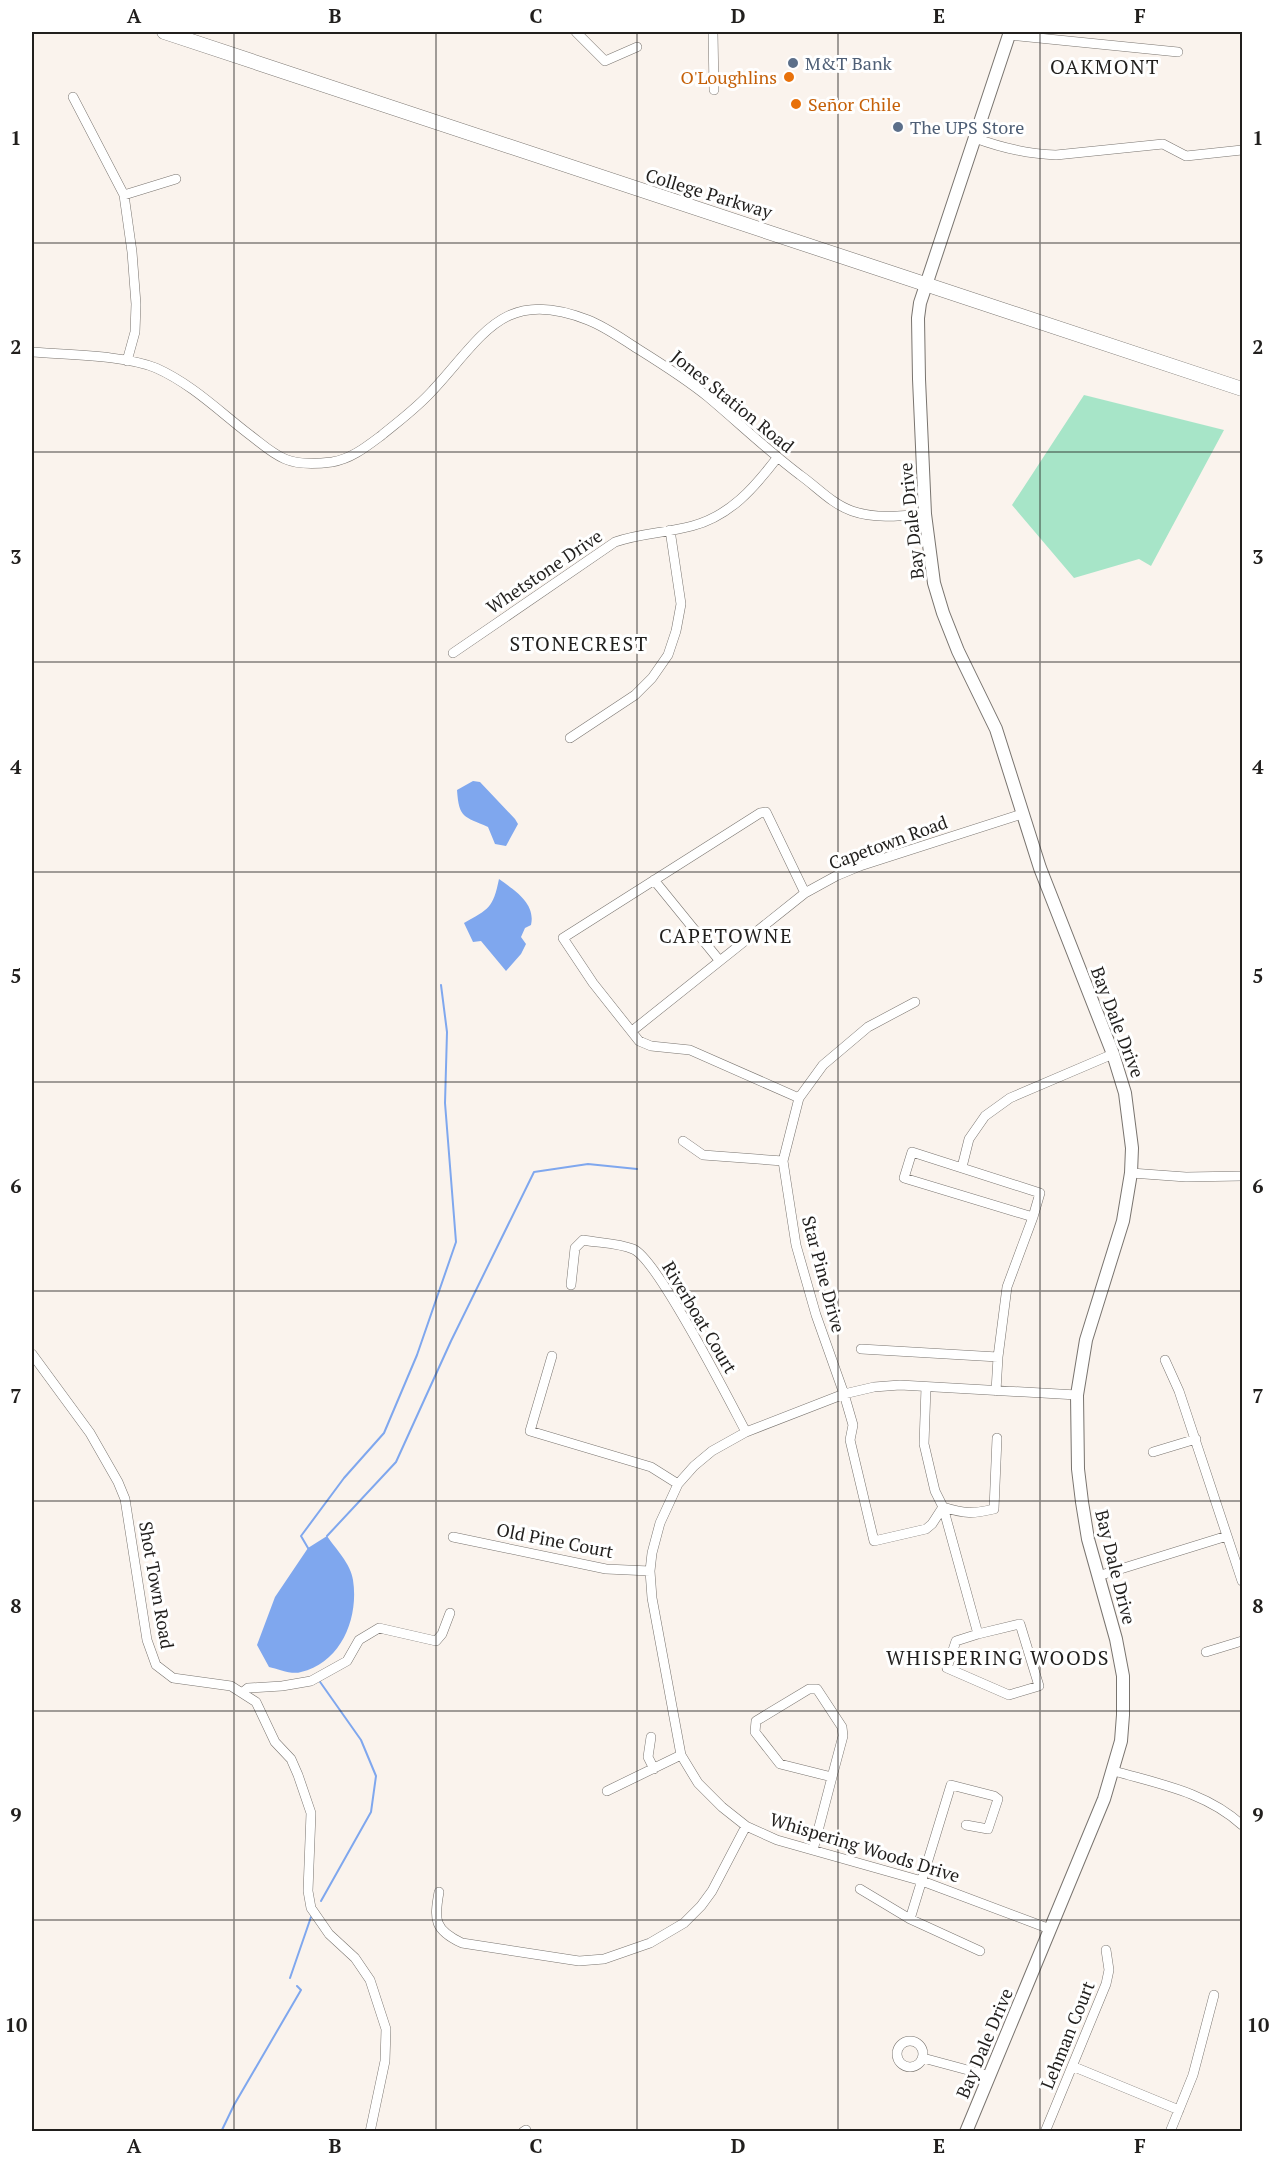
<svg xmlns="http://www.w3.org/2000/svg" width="1274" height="2163" font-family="'PT Serif',serif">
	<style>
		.green { fill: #a7e5c8 }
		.water { fill: #7fa7ee }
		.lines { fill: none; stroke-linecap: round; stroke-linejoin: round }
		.stream { stroke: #7fa7ee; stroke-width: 2 }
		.minor-casing { stroke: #79746f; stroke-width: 10 }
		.tertiary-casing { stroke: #79746f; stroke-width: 14 }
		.secondary-casing { stroke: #79746f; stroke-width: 15 }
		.minor { stroke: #fff; stroke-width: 9 }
		.tertiary { stroke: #fff; stroke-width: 12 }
		.secondary { stroke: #fff; stroke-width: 14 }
		.grid { fill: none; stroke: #211f1d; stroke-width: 1.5; stroke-opacity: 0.55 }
		.service-dot { fill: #5c6f8a; stroke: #fff; stroke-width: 2 }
		.food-dot { fill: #e8710a; stroke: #fff; stroke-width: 2 }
		.labels { text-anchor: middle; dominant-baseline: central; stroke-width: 6; stroke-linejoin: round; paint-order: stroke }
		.service-label { font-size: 18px; fill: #4e5e75; stroke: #fff; text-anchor: start }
		.food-label { font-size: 18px; fill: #c56008; stroke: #fff; text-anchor: end }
		.street-label { font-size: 18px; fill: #211f1d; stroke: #fff }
		.neighbourhood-label { font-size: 20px; letter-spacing: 1.5px; fill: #211f1d; stroke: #fff }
		.neatline { fill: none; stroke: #211f1d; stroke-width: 2 }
		.grid-label { font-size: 20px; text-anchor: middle; font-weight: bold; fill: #211f1d }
	</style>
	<rect width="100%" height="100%" fill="#faf3ed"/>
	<path class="green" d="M1084,395L1224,430L1151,566L1139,559L1074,578L1012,505Z"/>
	<path class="water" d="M473,781L480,782L515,819L518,824L506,846L495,844L488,827C464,816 459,819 457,790Z
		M499,879C514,890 536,903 531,925L525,928L521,937L526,944L521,954L506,971L481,941L473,942L464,923C489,909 493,908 499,879Z
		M327,1536C335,1548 351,1564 353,1580C359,1618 341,1663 301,1672C292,1675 278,1669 269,1667L257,1645L275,1597L308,1548Z"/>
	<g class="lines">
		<path class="stream" d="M327,1536L396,1462L451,1341L534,1172L588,1164L637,1169
			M308,1548L301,1536L344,1478L384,1433L417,1355L456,1242L445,1103L447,1032L441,985
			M318,1679L361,1740L376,1776L371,1812L321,1901
			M290,1978L311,1917
			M221,2132L234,2105L301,1990L297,1986"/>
		<g class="minor-casing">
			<path id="minor" d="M576,32L605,61L637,47
				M713,32L714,90
				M1009,35L1178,52
				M73,97L124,195L132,252L136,304L135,332L127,361
				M975,138C1002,148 1027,154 1056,155L1163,144L1186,156L1242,150
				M124,195L176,179
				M32,352C67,355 125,355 156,368C192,384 220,412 250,435C262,444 271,453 285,459C299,465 317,464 332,462C351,459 366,447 382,435C399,421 418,407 433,390C483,336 504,286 588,320C606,327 622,339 638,349C662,364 686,379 708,397C739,423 768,451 800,475C817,487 832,504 852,511C875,519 901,516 925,514
				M453,653L615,542C641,533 666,533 692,526C730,516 754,488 777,458
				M570,738L635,695L652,678L668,655L676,631L681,604L670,530
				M654,880L719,960
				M915,1002L868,1027L823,1065L799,1098L783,1161L796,1245L816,1315L844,1394L853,1425L850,1440L874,1541L926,1529L932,1524L943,1507
				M632,1031L805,893L836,876L860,866L1022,814
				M799,1098L690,1050L651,1046L639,1041L593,983L563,938L760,813L766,812L805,893
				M683,1141L703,1155L783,1161
				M962,1167L969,1139L985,1116L1010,1098L1113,1054
				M1131,1173L1186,1177L1242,1176
				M571,1285L575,1248L583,1240C599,1243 618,1243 633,1249C657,1258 730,1402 746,1432
				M861,1349L998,1357
				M32,1354L90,1433L118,1482L125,1499L147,1640L156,1665L173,1678L231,1686L256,1702L275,1742L291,1759L298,1775L311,1813L308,1891L311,1908L329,1934L355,1958L370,1980L386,2029L385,2061L370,2132
				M552,1356L530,1431L651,1467L678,1484
				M1165,1360L1179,1391L1242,1581
				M926,1387L924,1444L935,1491L943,1507L978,1634L956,1641L947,1668L1009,1695L1039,1686L1020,1624L978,1634
				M996,1391L998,1357L1007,1287L1033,1217L1040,1193L912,1152L904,1178L1033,1217
				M1153,1452L1196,1439
				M943,1507C965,1514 973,1514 994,1509L997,1438
				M453,1537L606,1569L650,1571
				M1098,1576L1227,1536
				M1206,1652L1242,1641
				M243,1692L248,1688L282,1686L311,1681L347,1661L359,1640L379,1628L436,1641L442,1634L450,1613
				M651,1737L648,1757L654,1769
				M1114,1771C1159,1784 1206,1792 1242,1825
				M607,1791L681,1755
				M813,1850L832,1777L780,1764L755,1732L756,1721L809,1689H817L842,1727L843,1736L832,1777
				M860,1889L910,1919L980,1951
				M439,1892C434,1920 434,1930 462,1943L579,1961L604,1959L650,1943L684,1923L701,1906L712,1891L746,1826
				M910,1919L951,1785L994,1796L998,1799L988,1829L966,1825
				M1050,1929L922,1881L777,1840L746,1826L722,1807L698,1783L681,1755L652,1598L650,1571L652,1553L660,1523L678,1484L694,1466L712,1451L746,1432L844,1394L874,1387L900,1385L1077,1395
				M897 2054a13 13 0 1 1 26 0a13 13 0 1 1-26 0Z
				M923,2058L990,2076
				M1072,2066L1179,2110
				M523,2132L526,2130L527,2132
				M1045,2132L1106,1984L1109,1970L1106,1950
				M1170,2132L1193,2075L1214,1995"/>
		</g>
		<g class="tertiary-casing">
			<path id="tertiary" d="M966,2132L1104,1799L1121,1741L1123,1715V1676L1116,1639L1088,1539L1082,1502L1078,1469L1077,1395L1086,1340L1123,1221L1131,1173L1132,1148L1125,1093L1113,1054L1040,868L996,729L958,651L943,613L934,583L925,514L919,379L918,318L920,303L1010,32"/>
		</g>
		<g class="secondary-casing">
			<path id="secondary" d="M164,32L1242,389"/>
		</g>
		<use href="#minor" class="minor"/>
		<use href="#tertiary" class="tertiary"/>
		<use href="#secondary" class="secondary"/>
	</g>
	<path class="grid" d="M234,32V2132M436,32V2132M637,32V2132M838,32V2132M1040,32V2132M32,243H1242M32,452H1242M32,662H1242M32,872H1242M32,1082H1242M32,1291H1242M32,1501H1242M32,1711H1242M32,1920H1242"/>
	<g class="service-dot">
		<circle cx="793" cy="63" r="6"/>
		<circle cx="898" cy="127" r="6"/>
	</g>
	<g class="food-dot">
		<circle cx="789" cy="77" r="6"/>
		<circle cx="796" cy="104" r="6"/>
	</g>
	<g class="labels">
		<g class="service-label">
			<text x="805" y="63">M&amp;T Bank</text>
			<text x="910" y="127">The UPS Store</text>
		</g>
		<g class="food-label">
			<text x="777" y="77">O'Loughlins</text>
			<text x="808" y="104" text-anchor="start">Señor Chile</text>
		</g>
		<g class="street-label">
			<text transform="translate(709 193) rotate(17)">College Parkway</text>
			<text transform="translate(733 401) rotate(39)">Jones Station Road</text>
			<text transform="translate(911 521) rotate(-96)">Bay Dale Drive</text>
			<text transform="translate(544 571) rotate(-34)">Whetstone Drive</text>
			<text transform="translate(888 842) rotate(-20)">Capetown Road</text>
			<text transform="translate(1118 1022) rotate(69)">Bay Dale Drive</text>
			<text transform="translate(824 1274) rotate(75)">Star Pine Drive</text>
			<text transform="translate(700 1317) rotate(59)">Riverboat Court</text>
			<text transform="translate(555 1540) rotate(11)">Old Pine Court</text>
			<text transform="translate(1116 1567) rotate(76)">Bay Dale Drive</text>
			<text transform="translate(157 1585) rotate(80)">Shot Town Road</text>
			<text transform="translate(865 1847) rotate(17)">Whispering Woods Drive</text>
			<text transform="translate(1067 2035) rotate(-68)">Lehman Court</text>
			<text transform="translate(984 2043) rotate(-67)">Bay Dale Drive</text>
		</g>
		<g class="neighbourhood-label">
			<text x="1105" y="66">OAKMONT</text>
			<text x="579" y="643">STONECREST</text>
			<text x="726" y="935">CAPETOWNE</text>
			<text x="998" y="1657">WHISPERING WOODS</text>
		</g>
	</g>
	<rect width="1274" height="2163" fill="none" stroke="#ffffff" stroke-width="66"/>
	<rect x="33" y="33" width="1208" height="2097" class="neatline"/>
	<g class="grid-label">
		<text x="134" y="23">A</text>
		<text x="335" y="23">B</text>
		<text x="536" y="23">C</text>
		<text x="738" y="23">D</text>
		<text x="939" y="23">E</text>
		<text x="1140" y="23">F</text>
		<text x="16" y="145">1</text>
		<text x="1258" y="145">1</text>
		<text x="16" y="354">2</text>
		<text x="1258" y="354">2</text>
		<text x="16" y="564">3</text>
		<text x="1258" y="564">3</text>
		<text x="16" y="774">4</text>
		<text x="1258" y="774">4</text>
		<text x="16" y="983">5</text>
		<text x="1258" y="983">5</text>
		<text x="16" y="1193">6</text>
		<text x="1258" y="1193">6</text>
		<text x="16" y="1403">7</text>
		<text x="1258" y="1403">7</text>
		<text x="16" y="1613">8</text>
		<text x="1258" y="1613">8</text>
		<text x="16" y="1822">9</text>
		<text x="1258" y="1822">9</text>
		<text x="16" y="2032">10</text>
		<text x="1258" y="2032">10</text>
		<text x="134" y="2153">A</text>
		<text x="335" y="2153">B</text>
		<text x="536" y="2153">C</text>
		<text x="738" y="2153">D</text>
		<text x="939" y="2153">E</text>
		<text x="1140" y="2153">F</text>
	</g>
</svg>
